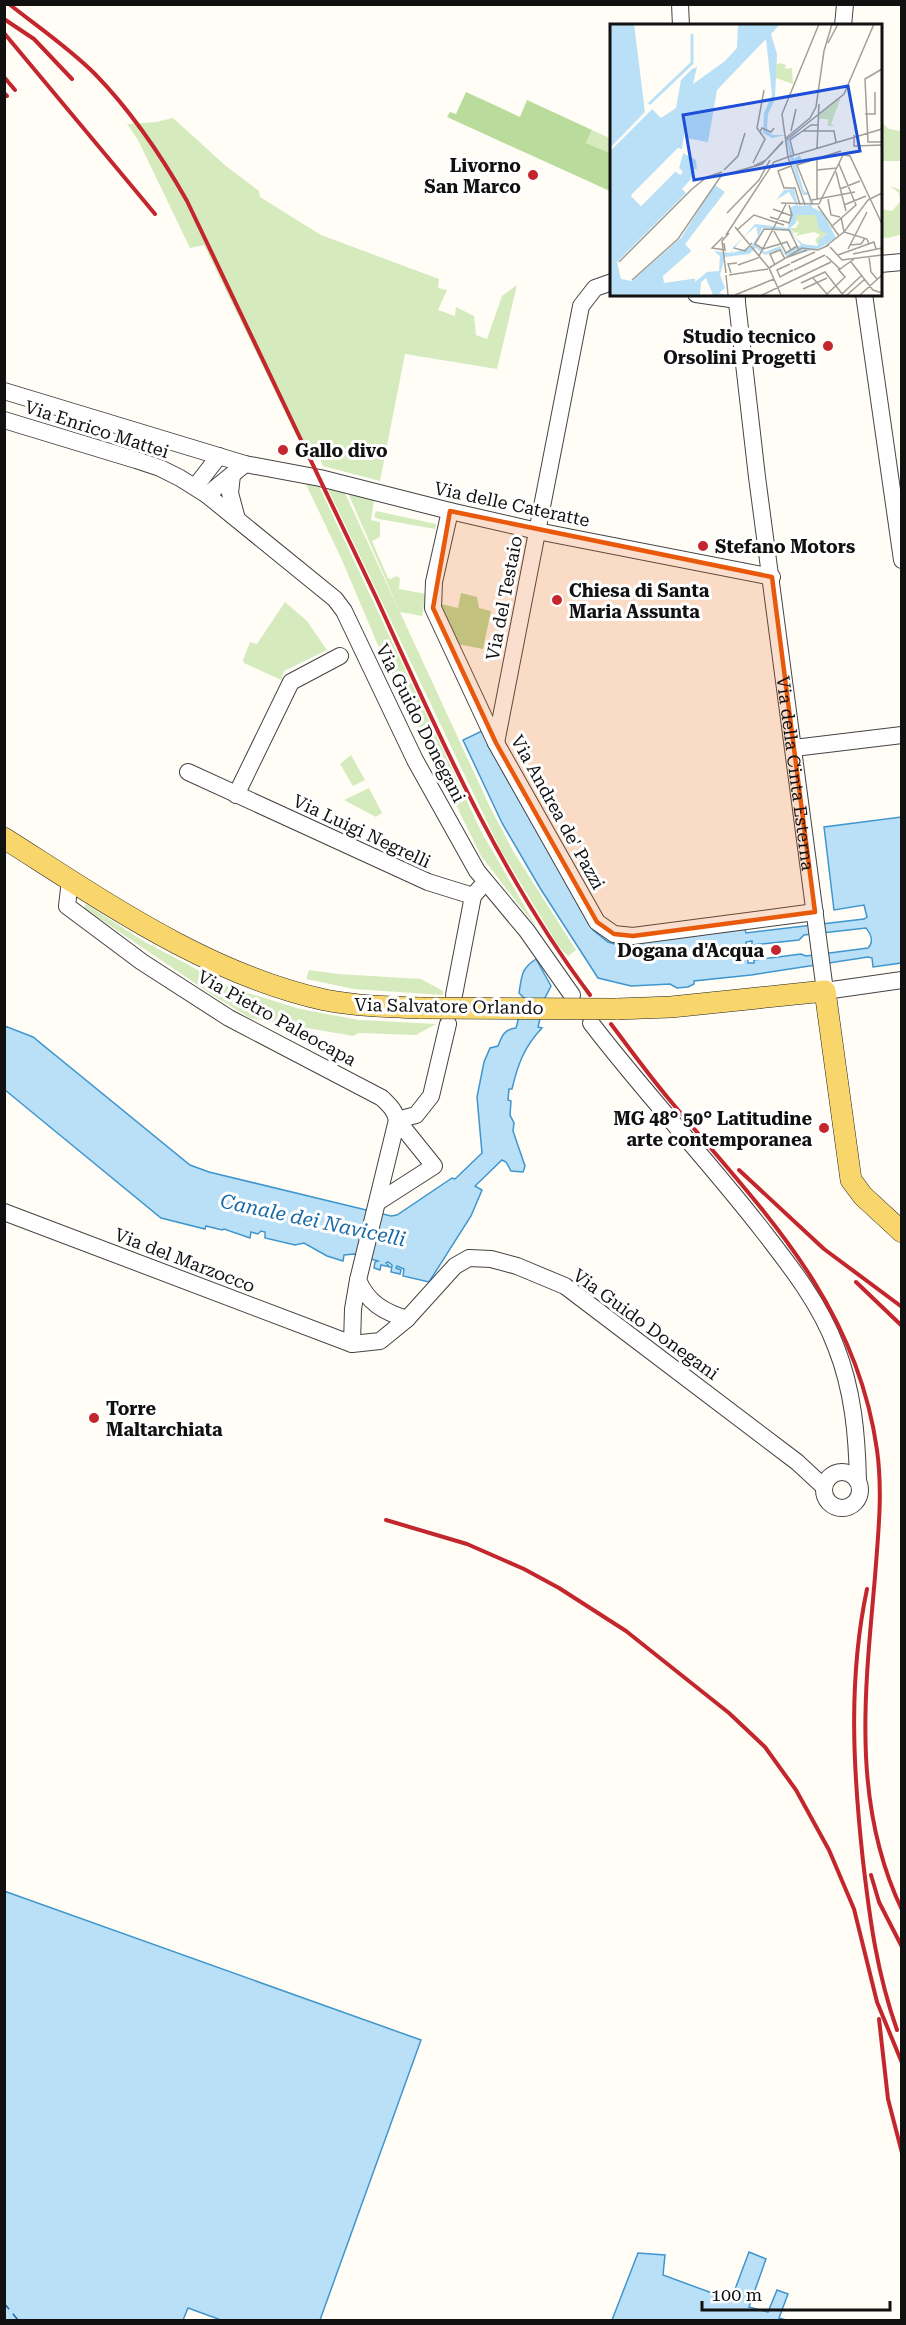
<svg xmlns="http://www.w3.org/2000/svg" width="906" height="2325" font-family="'Roboto Serif',serif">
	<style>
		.green { fill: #d5ebbd }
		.forest { fill: #b9dc9c }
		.water { fill: #b9e0f7; stroke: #3f96cf; stroke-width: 1.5; fill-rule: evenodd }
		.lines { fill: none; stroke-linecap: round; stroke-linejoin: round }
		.ferry { stroke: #1768a6; stroke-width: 1.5; stroke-dasharray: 8 6; stroke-linecap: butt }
		.minor-casing { stroke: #444; stroke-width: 18 }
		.major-casing { stroke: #222; stroke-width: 22 }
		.minor { stroke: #fff; stroke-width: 16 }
		.major { stroke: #f9d66b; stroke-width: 21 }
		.rail { stroke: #c4262e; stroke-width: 4 }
		.major-bridge-casing { stroke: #222; stroke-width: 22; stroke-linecap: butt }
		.major-bridge { stroke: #f9d66b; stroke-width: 21 }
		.marked { fill: #e8590c; fill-opacity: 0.2; stroke: #e8590c; stroke-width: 4.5; stroke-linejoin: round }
		.poi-dot { fill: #c4262e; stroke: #fff; stroke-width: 2 }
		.labels { text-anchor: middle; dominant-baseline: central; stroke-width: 6; stroke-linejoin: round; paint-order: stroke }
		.poi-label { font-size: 18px; font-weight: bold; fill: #111; stroke: #fff; text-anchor: end }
		.street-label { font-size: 18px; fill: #111; stroke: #fff }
		.water-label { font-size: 20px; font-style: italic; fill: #1768a6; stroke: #fff }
		.inset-river { fill: none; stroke: #b9e0f7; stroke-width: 3 }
		.inset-road { fill: none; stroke: #a09f9a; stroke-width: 1.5 }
		.view { fill: #1d4ed8; fill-opacity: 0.15; stroke: #1d4ed8; stroke-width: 3 }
		.inset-edge { fill: none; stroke: #111; stroke-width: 3 }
	</style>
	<rect width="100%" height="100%" fill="#fffdf5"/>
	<path class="green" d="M173,118L226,166L259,191L260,197L321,235L439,279L438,288L447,290L438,310L455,316L456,307L474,316L476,335L487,339L502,296L517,285L497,369L405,354L380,481L323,466L319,456L314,455L310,449L302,447L204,245L190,248L138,140L127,124L156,122Z
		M881,122L889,129L901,131V161H881Z
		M592,130L612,139V154L586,143Z
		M890,186L901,190L902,234L889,238L881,237V209L892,211L900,202L899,193Z
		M304,480L318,484L481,831L537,928L481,856L377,643L342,560Z
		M330,488L344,491L489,805L513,851L576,950L568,956L559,947L500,849L328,489Z
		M348,493L374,500L371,520L380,522V537L372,541L388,578L391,579L396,576L400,578L399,589L426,594L422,616L400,612Z
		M376,511L436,524L435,529L379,519L374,517Z
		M285,602L307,621L327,650L284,671L281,680L244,663L243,660L250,642L257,644Z
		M351,755L365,780L353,786L340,764Z
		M369,788L382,813L376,817L344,800Z
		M86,904L145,942L198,970L208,978L232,988L300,1009L359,1020L436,1024L416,1035L359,1033L353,1036L250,1018L214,996L84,908Z
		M309,970L338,974L421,979L443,991V995L354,989L306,979Z"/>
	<path class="forest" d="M466,92L520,117L527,100L592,130L586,143L612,154V192L447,117L450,112L456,114Z
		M461,593L477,597L479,608L491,611L483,649L457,644L437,603L458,608Z"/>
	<path class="water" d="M484,730L510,784L593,930L608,942L618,945L745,929L746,933L864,919L867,917L864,905L834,910L824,827L901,817V963L873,967L872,958L868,957L751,975L694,981V984L688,987L677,988L670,984L631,986L598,978L540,888L502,823L463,740ZM866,928C871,934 874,942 868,948L806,956L801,954L754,960V963H748L746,942L752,941V945L799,940L804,935Z
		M536,959L551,986L545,998L538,1027L542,1028C524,1047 518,1064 512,1089H509L508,1100L511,1101L510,1115L514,1123L513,1131L525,1166L523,1172L511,1171L506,1162L502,1160L475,1186L482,1190L471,1216L429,1282L403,1276L404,1269L397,1266L396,1268L401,1270L400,1274L391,1272L392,1265L388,1262L386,1263L390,1267L381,1265L380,1270L374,1268L375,1262L378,1261L354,1254L344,1255L343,1261L327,1256L304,1243L295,1245L265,1238V1232L261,1231L258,1234L251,1232L250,1238L224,1229L222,1230L206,1226L205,1229L161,1218L5,1090V1026L33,1037L190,1165L209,1172L391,1216L397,1215L452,1178L455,1179L482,1153L477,1097L484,1062L490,1048L498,1046C502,1035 505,1029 516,1028L524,998L519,993C522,975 521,969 536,959Z
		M4,1891L421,2040L320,2320H221L188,2308L183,2320H5Z
		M749,2252L766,2259L749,2307L768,2312L777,2290L788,2294L779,2318L786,2320H612L638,2253L665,2255L663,2275L731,2300Z"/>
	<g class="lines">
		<path class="ferry" d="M4,2303L18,2320
			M4,2320H5"/>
		<g class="minor-casing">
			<g id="minor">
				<path d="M680,4L681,26"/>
				<path d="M843,26L845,4"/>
				<path d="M880,264L902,262"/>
				<path d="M696,294L737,300"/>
				<path id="s1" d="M736,294L757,477L825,991L902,980"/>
				<path d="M864,294L902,560"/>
				<path d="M4,391L245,464L320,478L450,511L537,531L772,577"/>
				<path d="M4,420L136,460L160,468L180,478L207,495L335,599L344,611L415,760L477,871L527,931L572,995"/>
				<path d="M232,475L230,493L237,519"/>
				<path d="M195,487L219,456"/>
				<path d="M207,495L245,464"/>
				<path d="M450,511L434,582L433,608L496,743L597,922L614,934L633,936L815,912"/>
				<path d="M496,743L581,306L595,288L612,282"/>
				<path d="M794,748L902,735"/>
				<path d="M188,772L428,882L473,896"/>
				<path d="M236,795L291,682L340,656"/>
				<path d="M70,880L67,906L142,962L229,1018L382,1098C389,1105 395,1110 397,1120L434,1166L378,1202"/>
				<path d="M454,995L473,896L480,888"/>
				<path d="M591,1023C646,1095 708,1160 763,1231C791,1267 820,1304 836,1347C853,1390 857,1435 858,1481"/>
				<path d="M397,1120L358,1280C368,1303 384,1312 407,1319"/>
				<path d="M397,1120L416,1115L431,1096L448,1024"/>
				<path d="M4,1212L352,1344L380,1341L407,1319L455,1266L469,1258L491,1259L517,1266L565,1286L797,1462L824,1487"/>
				<path d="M352,1344L353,1309L358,1280"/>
				<circle cx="842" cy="1490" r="18"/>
			</g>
		</g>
		<g class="major-casing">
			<path id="major" d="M4,838C105,902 207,974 325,1000C356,1006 389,1007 421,1008
				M616,1009L671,1007L825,991L851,1180L863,1196L902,1232"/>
		</g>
		<use href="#minor" class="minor"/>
		<use href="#major" class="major"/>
		<path class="rail" d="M9,4C38,27 69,48 95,74C132,112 161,155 187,201C251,333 314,465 376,597C439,735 499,874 590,995
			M4,19L34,39L72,79
			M4,33L155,214
			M4,77L15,90
			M4,93L7,96
			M611,1024C629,1048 648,1074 668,1098C760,1208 856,1300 877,1450C883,1493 878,1535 875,1577C865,1691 851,1803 902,1910
			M739,1170L824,1249L902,1307
			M856,1282L902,1326
			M386,1520L467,1544L524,1569L559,1588L626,1631L729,1713L765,1747L796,1790L829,1850L854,1909L877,2002L902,2063
			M867,1589C848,1679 853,1769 863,1861C870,1921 877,1973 897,2030
			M871,1875L879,1902L902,1947
			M879,2019L888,2099L902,2153"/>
		<g class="major-bridge-casing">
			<path id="major-bridge" d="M421,1008L616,1009"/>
		</g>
		<use href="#major-bridge" class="major-bridge"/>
	</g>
	<path class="marked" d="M450,511L772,577L815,912L633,936L614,934L597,922L496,743L433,608Z"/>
	<g class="poi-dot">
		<circle cx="533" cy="175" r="6"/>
		<circle cx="828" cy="346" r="6"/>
		<circle cx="283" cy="450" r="6"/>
		<circle cx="703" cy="546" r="6"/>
		<circle cx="557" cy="600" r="6"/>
		<circle cx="776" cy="950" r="6"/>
		<circle cx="824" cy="1128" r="6"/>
		<circle cx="94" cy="1418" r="6"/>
	</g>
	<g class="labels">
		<g class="poi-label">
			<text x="521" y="165">Livorno<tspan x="521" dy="21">San Marco</tspan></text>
			<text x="816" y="336">Studio tecnico<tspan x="816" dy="21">Orsolini Progetti</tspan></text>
			<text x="295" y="450" text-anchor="start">Gallo divo</text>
			<text x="715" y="546" text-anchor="start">Stefano Motors</text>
			<text x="569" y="590" text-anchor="start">Chiesa di Santa<tspan x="569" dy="21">Maria Assunta</tspan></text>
			<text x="764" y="950">Dogana d'Acqua</text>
			<text x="812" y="1118">MG 48° 50° Latitudine<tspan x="812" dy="21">arte contemporanea</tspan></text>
			<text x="106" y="1408" text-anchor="start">Torre<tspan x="106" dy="21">Maltarchiata</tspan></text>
		</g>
		<g class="street-label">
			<text transform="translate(97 429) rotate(18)">Via Enrico Mattei</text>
			<text transform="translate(512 504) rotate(12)">Via delle Cateratte</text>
			<text transform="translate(504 598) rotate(-79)">Via del Testaio</text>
			<text transform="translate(421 723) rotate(63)">Via Guido Donegani</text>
			<text stroke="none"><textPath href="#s1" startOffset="483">Via della Cinta Esterna</textPath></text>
			<text transform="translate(558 812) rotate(61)">Via Andrea de' Pazzi</text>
			<text transform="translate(362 831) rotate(25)">Via Luigi Negrelli</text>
			<text transform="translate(449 1006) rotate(1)">Via Salvatore Orlando</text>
			<text transform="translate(277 1018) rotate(29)">Via Pietro Paleocapa</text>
			<text transform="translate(185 1260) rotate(21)">Via del Marzocco</text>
			<text transform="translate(646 1324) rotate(36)">Via Guido Donegani</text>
		</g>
		<g class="water-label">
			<text transform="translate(313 1220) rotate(12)">Canale dei Navicelli</text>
		</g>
	</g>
	<g transform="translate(610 24)">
		<rect width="272" height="272" fill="#fffdf5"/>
		<path d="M166,36L167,41L170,39L176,41L175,45L182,44L183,60L166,54ZM231,73L221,100L225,102H218V95H209L210,89ZM186,191H206L217,210L209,216V221L195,220L208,221L205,216L210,211L204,208L185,212L189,208L184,209L180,204H186L189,198L184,196Z" fill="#d5ebbd"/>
		<path d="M0,0H24L35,88L0,124ZM128,0H170L161,10L167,30L165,75L158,90L157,105L162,111H176L162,114L153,109L154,89L162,71L156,15L107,66L98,118L75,114V104L72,125L68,124L21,171L31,182L66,147L72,148L69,144L73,129L86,136L87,145H84L81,155L72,165L76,169L7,238L11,255L22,257L71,214L105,161L115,168L75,220L81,227L53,252L54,259L84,255L85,258L97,248L109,247L110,232L104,227L120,229L145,200L178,204L181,183L186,181L179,168L166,176L174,166L184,165L188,182L200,181L198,171H193L182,141L176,117L192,104L179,118L184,135L190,131L192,137L186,141L194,167L199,169L202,183L213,189L226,214L208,225L176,232L170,225L155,231L146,224L139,230L115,233L110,251L115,264L109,269L117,271H103L96,254L91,258L90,271H0V127L42,85L51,94L66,84L71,56L82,45L87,43L83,60L115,37L127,24ZM186,191H206L209,205L217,210L209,216L208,222L193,220L185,213L180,204L186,199ZM146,202L148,212L141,223L122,229L123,223ZM152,204L180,207L191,221L174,229L170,222L155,228L145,221Z" fill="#b9e0f7" fill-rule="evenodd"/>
		<path d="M26,0L36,87L42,85L0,127L35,88ZM68,124L73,129L69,144L73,148L70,151L65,147L31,182L21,172ZM70,128L66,144L31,178L25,172Z" fill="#fffdf5" fill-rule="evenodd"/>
		<path class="inset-river" d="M137,26L141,7M39,80L82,39V10M0,171L137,27L141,0M51,251L80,226M41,263L85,256M39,266L63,261M0,267L14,262L34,263M0,269L14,263H36M0,271L14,265H33M3,271L34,266L45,256M6,271L34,268M9,271L32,270L39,265L95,191"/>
		<path class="inset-road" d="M218,19L228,0M272,45L255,55L258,118H272M255,90H265V68M181,107L186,85M192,107H224L226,118M150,108L152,104L161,108L164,104M244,111V122L272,121M176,114L200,94L206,83L214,27L222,0M175,117L234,70L264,0M207,124L209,80M233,131L240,132L272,200M184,132L180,116L201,101H208M143,139L155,115L147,104L154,66M144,142L156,136L173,117M181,142L168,147L174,164H185L190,181M114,146L128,132L135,109M207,146L227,144M226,148L236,187M230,165L250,157M207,175V134M218,175L221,191L230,193M202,176L245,168M171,179L209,180M209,180L233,131M195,181L178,133L272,105M203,181L187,141L231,127M234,181L256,172M208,182L229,212M163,185L182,192M117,189L149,156L160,136M160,193L179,199L182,191L179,181M231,193L234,208L257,215L259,220M125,203L159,244L171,271M221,203L246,181L229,140M127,206L144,191L174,201M164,207L176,229L187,222M116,211L164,138L178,133L172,90L209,0M113,213L102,224L115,226L114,219M240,221L251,220L255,214M216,222L234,208L258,176L272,169M220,223L232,236L272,231M124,224L135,227L142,219M153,225L145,220L154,205L179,206L189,226M153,225L177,218L181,226M238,225L257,188M243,230L272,224M228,231L264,218L266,225M216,232L230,245L244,235M178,233L197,226M259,233L261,248L267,255M9,238L82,165L97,153L112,148M241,238L263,266L272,269M181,239L205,228M180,240L167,246L170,253L183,246M128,241L148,234L176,180M165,241L160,230L170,226L175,235M159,244L192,224L208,226L219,221M184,246L215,231M116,249L112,217L119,209M121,249L118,240L127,239M116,251L118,271M119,251L158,245M202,253L217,270M22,256L68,215L111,152L152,140L173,118M191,259L215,248L233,271M193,265L217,254M232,270L252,251M125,271L164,255M152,271L221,238M216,271L235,253L228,245M237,271L255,255M250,271L272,251"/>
		<path class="view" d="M238,62L250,127L84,156L73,91Z"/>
		<rect width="272" height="272" class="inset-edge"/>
	</g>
	<rect width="906" height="2325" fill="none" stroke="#111111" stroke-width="12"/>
	<path d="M702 2301v9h188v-9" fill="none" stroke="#111111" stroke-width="3"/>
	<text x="711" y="2301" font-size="18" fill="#111111" stroke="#ffffff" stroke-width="4.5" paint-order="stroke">100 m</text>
</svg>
